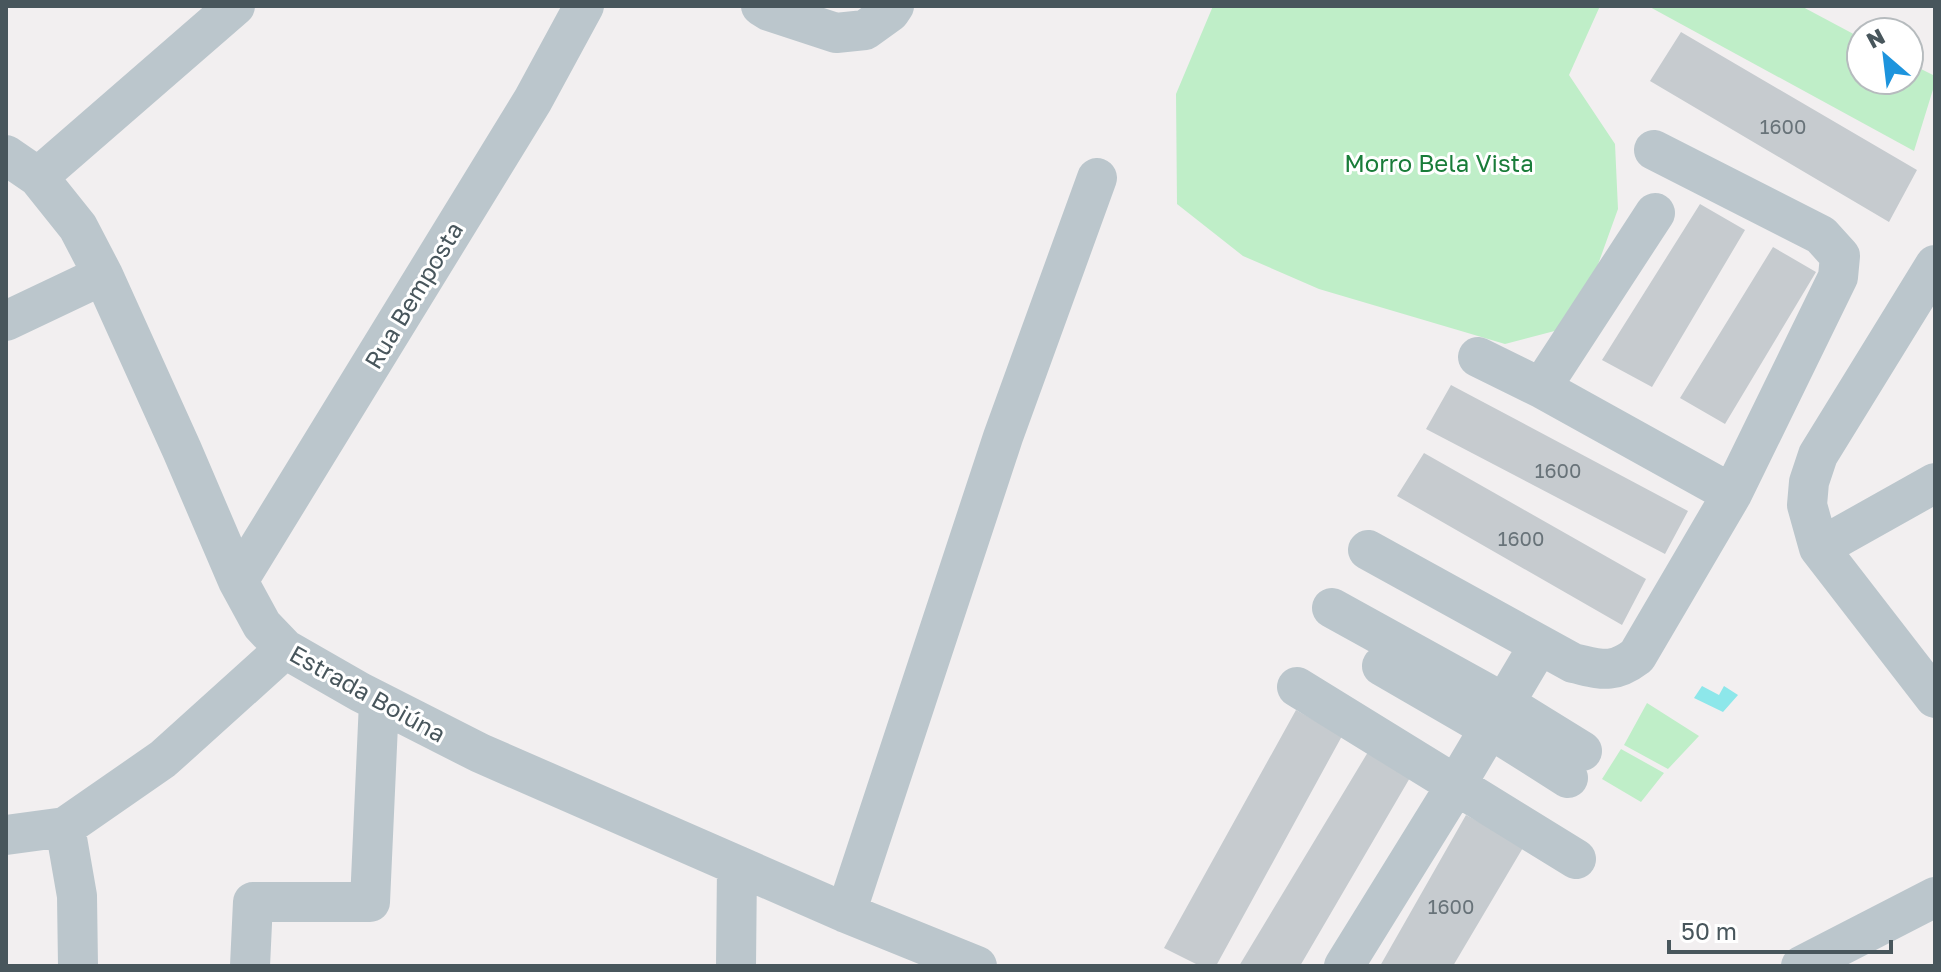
<svg xmlns="http://www.w3.org/2000/svg" width="1941" height="972" font-family="'Golos Text',sans-serif">
	<style>
		.green { fill: #bfeec8 }
		.water { fill: #8de7ea }
		.building { fill: #c6cbcf }
		.lines { fill: none; stroke-linecap: round; stroke-linejoin: round }
		.minor { stroke: #bbc6cc; stroke-width: 40 }
		.labels { text-anchor: middle; dominant-baseline: central; stroke-width: 6; stroke-linejoin: round; paint-order: stroke }
		.number-label { font-size: 20px; fill: #687379 }
		.park-label { font-size: 24px; fill: #197c39; stroke: #fff }
		.street-label { font-size: 24px; fill: #48565c; stroke: #fff }
	</style>
	<rect width="100%" height="100%" fill="#f2eff0"/>
	<path class="green" d="M1213,6H1600L1569,75L1615,144L1618,209L1596,270L1566,328L1505,344L1319,289L1243,256L1177,204L1176,94Z
		M1648,6H1801L1861,38V80H1909V63L1935,76V83L1914,151Z
		M1647,703L1699,736L1668,769L1624,745Z
		M1621,749L1664,773L1641,802L1602,779Z"/>
	<path class="water" d="M1702,686L1719,695L1724,686L1738,695L1723,712L1694,698Z"/>
	<path class="building" d="M1681,32L1917,170L1889,222L1650,81Z
		M1700,204L1745,230L1652,387L1602,360Z
		M1773,247L1816,272L1725,424L1680,398Z
		M1451,385L1688,511L1665,554L1426,429Z
		M1424,453L1646,579L1622,625L1397,496Z
		M1296,710L1342,736L1216,966H1200L1164,948Z
		M1368,752L1411,776L1300,966H1239Z
		M1466,815L1524,846L1453,966H1380Z"/>
	<g class="lines">
		<path class="minor" d="M761,6L769,11L836,33L865,30L890,12L894,6
			M6,155L38,177L78,227L103,275L182,450L238,581L262,625L285,649L360,692L480,753L846,913L977,966
			M38,177L235,6
			M1935,265L1818,455L1809,482L1807,505L1819,548L1935,698
			M6,321L103,275
			M1478,357L1541,388L1732,494
			M1541,388L1655,213
			M1819,548L1935,483
			M1368,550L1573,663C1601,669 1612,675 1637,656L1732,494L1838,277L1840,256L1821,235L1654,150
			M238,581L533,100L584,6
			M1332,608L1504,703L1582,751
			M1382,666L1489,728L1568,778
			M1297,687L1576,859
			M6,835L65,827
			M846,913L1003,437L1097,178
			M78,966L77,896L65,827L163,759L285,649
			M250,966L253,902H370L379,702
			M736,966L737,866
			M1344,966L1456,785L1539,645
			M1801,966L1935,897"/>
	</g>
	<g class="labels">
		<g class="number-label">
			<text x="1783" y="126">1600</text>
			<text x="1558" y="470">1600</text>
			<text x="1521" y="538">1600</text>
			<text x="1451" y="906">1600</text>
		</g>
		<g class="park-label">
			<text x="1439" y="162">Morro Bela Vista</text>
		</g>
		<g class="street-label">
			<text transform="translate(413 295) rotate(-59)">Rua Bemposta</text>
			<text transform="translate(368 693) rotate(29)">Estrada Boiúna</text>
		</g>
	</g>
	<rect width="1941" height="972" fill="none" stroke="#48565c" stroke-width="16"/>
	<g transform="translate(1885 56) rotate(332)"><circle r="38" fill="#ffffff" stroke="#b6bbbe" stroke-width="2"/>
	<path d="M0-6L14 30L0 20L-14 30Z" fill="#1d94dd"/>
	<text y="-12" font-size="22" font-weight="bold" text-anchor="middle" fill="#48565c">N</text>
	</g>
	<path d="M1669 940v12h222v-12" fill="none" stroke="#48565c" stroke-width="4"/>
	<text x="1681" y="940" font-size="24" fill="#48565c" stroke="#ffffff" stroke-width="6" paint-order="stroke">50 m</text>
</svg>
